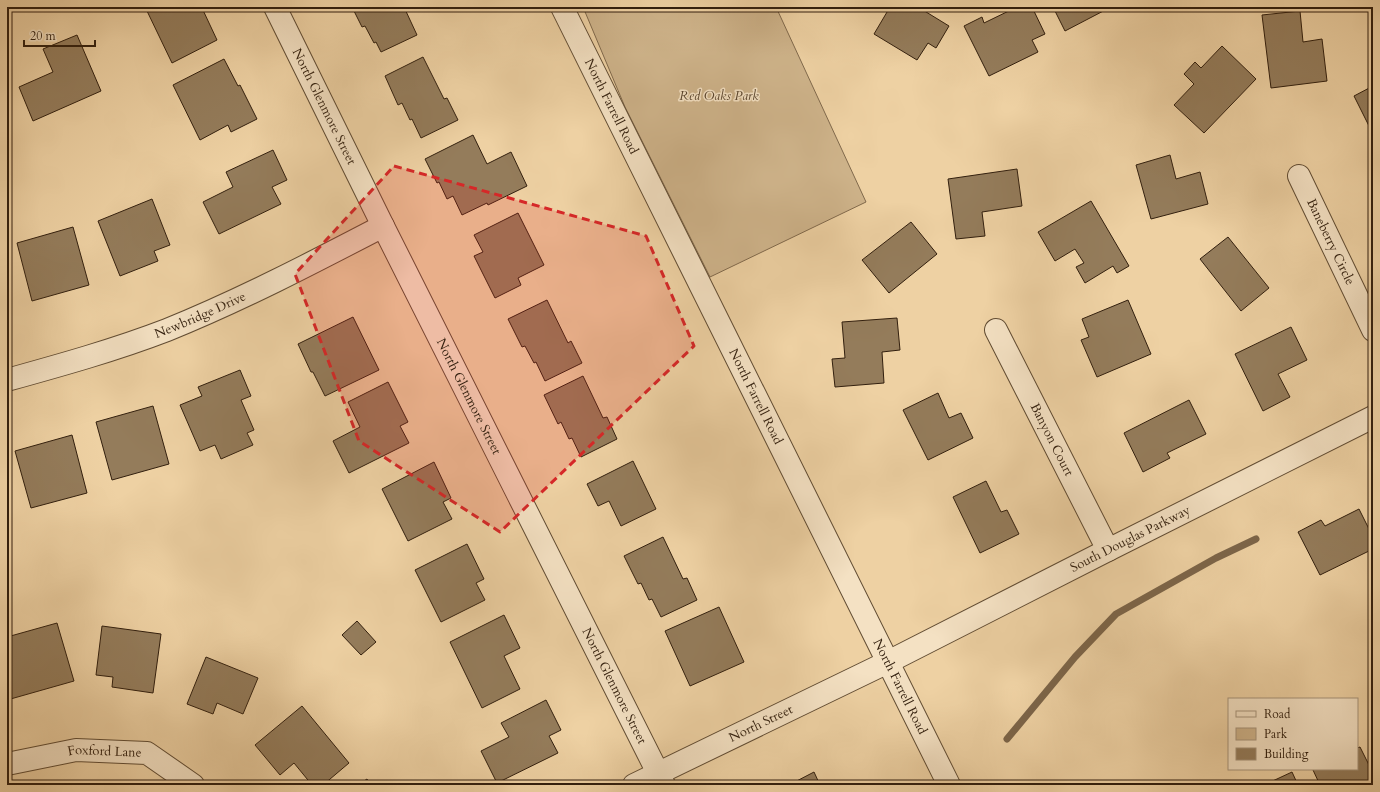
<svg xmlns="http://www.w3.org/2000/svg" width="1380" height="792" font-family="Cardo,serif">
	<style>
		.green { fill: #ceb38a; stroke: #80694c }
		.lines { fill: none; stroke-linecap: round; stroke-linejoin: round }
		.stream { stroke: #7c6549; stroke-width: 7 }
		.building { fill: #947c5b; stroke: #321f0e }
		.street-casing { stroke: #614c33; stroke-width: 24 }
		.street { stroke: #f4e1c3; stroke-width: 22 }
		.marked { fill: #d62828; fill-opacity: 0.2; stroke: #d62828; stroke-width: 3; stroke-dasharray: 8 5; stroke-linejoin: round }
		.labels { text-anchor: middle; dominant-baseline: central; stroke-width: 3; stroke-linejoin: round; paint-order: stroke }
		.park-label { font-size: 13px; font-style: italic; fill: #59442d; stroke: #f4e1c3 }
		.street-label { font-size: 13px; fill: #321f0e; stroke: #f4e1c3 }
	</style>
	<rect width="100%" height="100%" fill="#eed1a3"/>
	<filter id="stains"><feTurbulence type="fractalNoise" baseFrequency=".005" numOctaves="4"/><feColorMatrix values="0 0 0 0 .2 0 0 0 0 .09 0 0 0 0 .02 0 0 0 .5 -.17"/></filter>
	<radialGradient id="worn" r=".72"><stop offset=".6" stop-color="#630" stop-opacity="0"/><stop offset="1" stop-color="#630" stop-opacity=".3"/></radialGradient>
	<path class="green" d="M583,7H776L866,202L710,277L625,107Z"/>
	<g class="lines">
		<path class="stream" d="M1007,739L1075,657L1116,614L1216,558L1256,539"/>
	</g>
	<path class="building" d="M155,7H194L196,11L202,8L217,40L172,63L147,11Z
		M352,7H404L417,35L381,52L376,42L374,43L365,26L362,27Z
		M890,7H918L949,26L936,48L928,43L917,60L874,34Z
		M1017,7H1032L1045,34L1032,40L1038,52L989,76L964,26L982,17L984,23Z
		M1053,7H1111L1065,31Z
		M1300,11L1303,42L1322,39L1327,81L1271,88L1262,15Z
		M77,35L101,91L33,121L19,87L53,72L43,49Z
		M1222,46L1256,79L1204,133L1174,105L1194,84L1184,74L1195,62L1201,68Z
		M423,57L444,99L447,98L458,120L421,138L412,119L410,120L402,103L398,105L385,76Z
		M224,59L238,86L240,85L257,119L231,132L228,125L200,140L173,85Z
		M1373,86V126L1370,128L1354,96Z
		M7,118L11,129L7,130Z
		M473,135L487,164L511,152L527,186L488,205L487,203L462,215L453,196L447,199L439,182L437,183L425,159Z
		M273,150L287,180L272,187L281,204L219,234L203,202L233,187L226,172Z
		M1170,155L1176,179L1200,172L1208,204L1151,219L1136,165Z
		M1017,169L1022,206L982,212L985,236L956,239L948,179Z
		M152,199L170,245L154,251L158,261L120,276L98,221Z
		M1091,201L1129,266L1117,273L1113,266L1085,283L1076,267L1084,263L1075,249L1055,261L1038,232Z
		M518,213L544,265L518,278L521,285L495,298L474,256L483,252L474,235Z
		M911,222L937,254L889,293L862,260Z
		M73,227L89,285L32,301L17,243Z
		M1228,237L1269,288L1241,311L1200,259Z
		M547,300L568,343L571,341L582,363L545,381L536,362L534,363L525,346L522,347L508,319Z
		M1128,300L1151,354L1097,377L1081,340L1089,337L1082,319Z
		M353,317L379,370L325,396L313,372H311L298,344Z
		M897,318L900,350L882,352L884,383L835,387L832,359L845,358L842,322Z
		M1291,327L1307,360L1278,374L1290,397L1263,411L1235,354Z
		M240,370L251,396L241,400L254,430L247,433L253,445L221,459L215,445L200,451L180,405L202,396L198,387Z
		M583,376L603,418L607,417L617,439L581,457L572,438L569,439L561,422L558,424L544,395Z
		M388,382L408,422L400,426L409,443L349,473L333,441L360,427L348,402Z
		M938,393L949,418L961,413L973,438L928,460L903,410Z
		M1189,400L1206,434L1167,453L1170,458L1143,472L1124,433Z
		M153,406L169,464L112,480L96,422Z
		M72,435L87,493L31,508L15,451Z
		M633,461L656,509L621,526L609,501L598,506L587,484Z
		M434,462L451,498L443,502L452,519L408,541L382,489Z
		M986,481L1001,512L1007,510L1019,534L980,553L953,497Z
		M1359,509L1373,537V549L1320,575L1298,532L1321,520L1325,526Z
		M663,537L683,579L687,578L697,600L661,617L652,599L649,600L641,583L638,584L624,556Z
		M467,544L484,579L476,583L485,600L441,622L415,570Z
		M719,607L744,662L690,686L665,631Z
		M504,615L520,648L504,656L520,689L482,708L450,642Z
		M357,621L376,642L361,655L342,635Z
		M57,623L74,681L7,700V637Z
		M102,626L161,634L153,693L112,687L113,677L96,675Z
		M206,657L258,678L243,714L217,703L213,714L187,704Z
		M546,700L561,730L549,736L558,753L497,783L481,751L509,737L501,723Z
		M302,706L349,763L323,785H312L294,763L280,775L255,745Z
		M1360,747L1373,773V785H1320L1313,770L1315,769H1357V748Z
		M814,772L820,785H789Z
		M1292,772L1298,785H1264Z
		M367,779L371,785H358Z"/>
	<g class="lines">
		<g class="street-casing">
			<g id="street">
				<path id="s1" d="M275,7L383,226L664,785"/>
				<path id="s2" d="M562,7L949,785"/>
				<path id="s3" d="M1299,176L1373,330"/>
				<path id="s4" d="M996,330L1108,550"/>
				<path id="s5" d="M7,380C61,365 115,350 167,330C241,300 312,263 383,226"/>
				<path id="s6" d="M7,764L76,750L147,753L193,785"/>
				<path id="s7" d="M634,785L888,662L1108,550L1373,417"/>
			</g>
		</g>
		<use href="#street" class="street"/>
	</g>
	<path class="marked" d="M394,166L646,236L694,346L500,532L359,441L295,274Z"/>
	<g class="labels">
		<g class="park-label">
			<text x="719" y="96">Red Oaks Park</text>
		</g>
		<g class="street-label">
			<text stroke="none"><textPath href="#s1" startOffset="111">North Glenmore Street</textPath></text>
			<text stroke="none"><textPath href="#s2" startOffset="111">North Farrell Road</textPath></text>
			<text stroke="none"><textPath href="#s3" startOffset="73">Baneberry Circle</textPath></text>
			<text stroke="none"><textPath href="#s5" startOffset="204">Newbridge Drive</textPath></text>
			<text stroke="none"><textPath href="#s1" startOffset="435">North Glenmore Street</textPath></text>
			<text stroke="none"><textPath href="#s2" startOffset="435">North Farrell Road</textPath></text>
			<text stroke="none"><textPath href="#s4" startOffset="123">Banyon Court</textPath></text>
			<text stroke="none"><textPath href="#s7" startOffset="554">South Douglas Parkway</textPath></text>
			<text stroke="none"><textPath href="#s1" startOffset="759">North Glenmore Street</textPath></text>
			<text stroke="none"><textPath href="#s2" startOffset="759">North Farrell Road</textPath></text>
			<text stroke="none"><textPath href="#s7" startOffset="141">North Street</textPath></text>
			<text stroke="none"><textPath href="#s6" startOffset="99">Foxford Lane</textPath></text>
		</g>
	</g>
	<rect width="1380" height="792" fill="none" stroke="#eed1a3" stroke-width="24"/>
	<rect x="8" y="8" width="1364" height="776" fill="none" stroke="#321f0e" stroke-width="2"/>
	<rect x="12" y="12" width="1356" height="768" fill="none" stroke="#321f0e"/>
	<rect x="1228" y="698" width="130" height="72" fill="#f4e1c3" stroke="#a6937b"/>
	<rect x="1236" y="711" width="20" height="6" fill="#f4e1c3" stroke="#a6937b"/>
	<text x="1264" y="718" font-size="12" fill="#321f0e">Road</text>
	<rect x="1236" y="728" width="20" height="12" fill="#ceb38a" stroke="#a6937b"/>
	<text x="1264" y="738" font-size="12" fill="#321f0e">Park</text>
	<rect x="1236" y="748" width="20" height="12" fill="#947c5b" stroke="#a6937b"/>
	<text x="1264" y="758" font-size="12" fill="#321f0e">Building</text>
	<path d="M24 40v6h71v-6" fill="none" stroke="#321f0e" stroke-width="2"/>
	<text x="30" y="40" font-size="12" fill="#321f0e" stroke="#f4e1c3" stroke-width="3" paint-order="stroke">20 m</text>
	<rect width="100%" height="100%" filter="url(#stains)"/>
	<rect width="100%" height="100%" fill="url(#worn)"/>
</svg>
